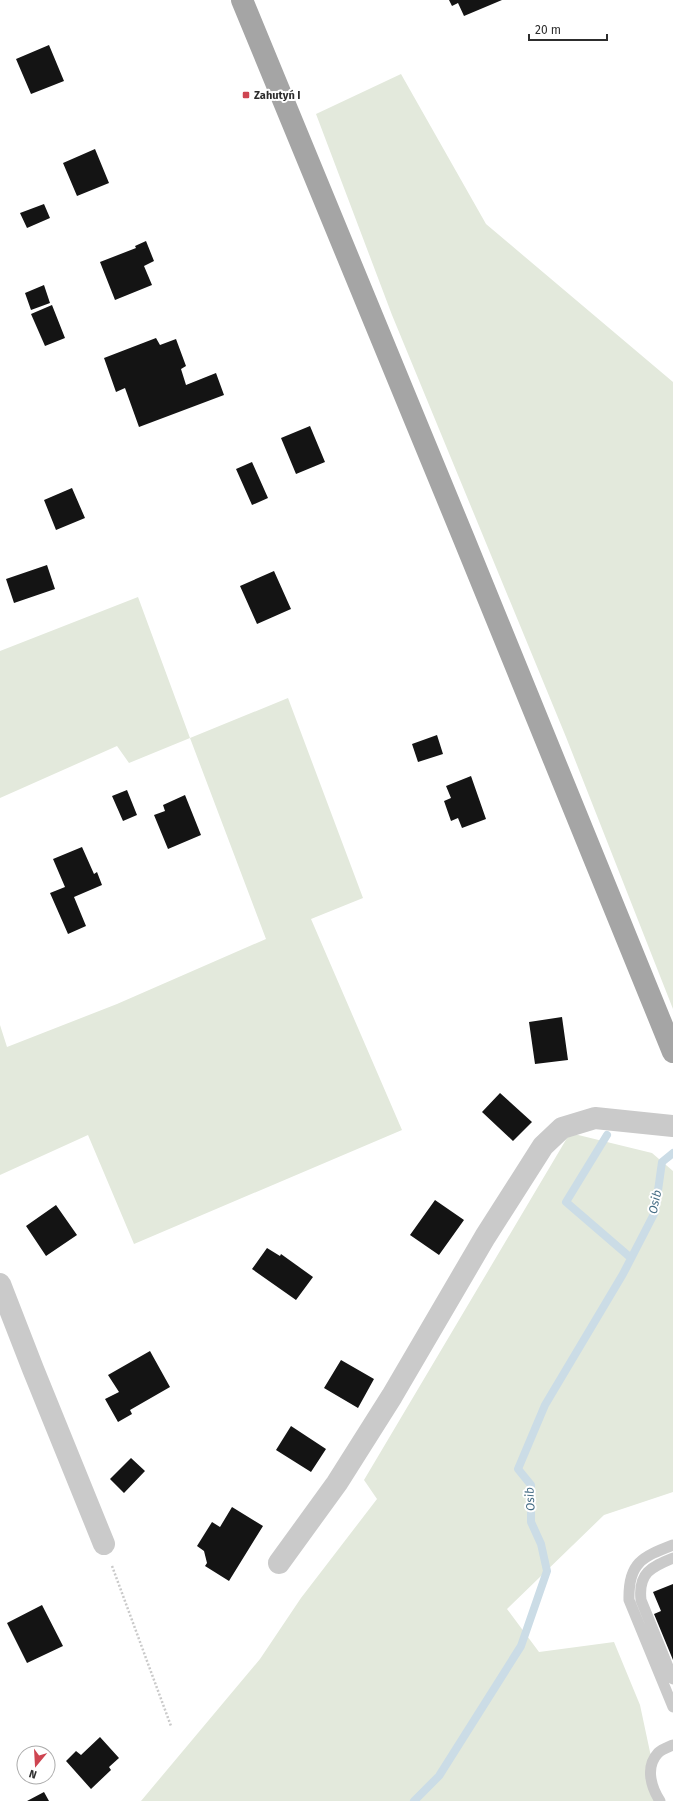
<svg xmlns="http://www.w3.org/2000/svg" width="673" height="1801" font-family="'Fira Sans',sans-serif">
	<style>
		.green { fill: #e3e9dc }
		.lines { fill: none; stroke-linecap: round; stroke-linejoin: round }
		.stream { stroke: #cbdce6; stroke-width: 8 }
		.building { fill: #141414 }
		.path { stroke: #cacaca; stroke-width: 2.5; stroke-dasharray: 2 2; stroke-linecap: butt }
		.lane { stroke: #cacaca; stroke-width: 11 }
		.street { stroke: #cacaca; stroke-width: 22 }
		.primary { stroke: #a5a5a5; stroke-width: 22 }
		.poi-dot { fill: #ce4551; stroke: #fff; stroke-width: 1.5 }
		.labels { text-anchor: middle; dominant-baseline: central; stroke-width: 4; stroke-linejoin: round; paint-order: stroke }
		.poi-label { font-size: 11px; font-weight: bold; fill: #2d2d2d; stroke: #fff; text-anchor: start }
		.water-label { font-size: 12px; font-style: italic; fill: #466d85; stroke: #fff }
	</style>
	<rect width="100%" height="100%" fill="#fff"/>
	<path class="green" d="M401,74L486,224L673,382V1009L566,737L392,315L316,114Z
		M138,597L190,738L288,698L363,898L311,919L402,1130L134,1244L88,1135L0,1175V1025L7,1047L117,1004L266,939L190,738L129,763L117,746L0,798V651Z
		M570,1133L652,1153L673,1171V1492L604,1515L507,1609L539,1652L614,1642L640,1705L660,1799L659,1801H141L260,1659L301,1598L377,1499L364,1480Z"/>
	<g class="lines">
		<path class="stream" d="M607,1135L566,1202L631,1258
			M414,1801L439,1776L521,1646L547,1571L541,1544L531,1522V1485L518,1469L545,1405L623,1274L655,1212L662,1162L673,1153"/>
	</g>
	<path class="building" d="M449,0H502L464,16L458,3L452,6Z
		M49,45L64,81L31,94L16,59Z
		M95,149L109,183L77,196L63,163Z
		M44,204L50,218L27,228L20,213Z
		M146,241L154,261L144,266L152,285L115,300L100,262L136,248L135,246Z
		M44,285L50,303L31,310L25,293Z
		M52,305L65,338L45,346L31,314Z
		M156,338L160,345L176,339L186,366L181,369L186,385L216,373L224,395L139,427L125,388L116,392L104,358Z
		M310,426L325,462L296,474L281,438Z
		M252,462L268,498L252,505L236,469Z
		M72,488L85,518L56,530L44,500Z
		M47,565L55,589L14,603L6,579Z
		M274,571L291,609L257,624L240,586Z
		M437,735L443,754L418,762L412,744Z
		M471,776L486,819L462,828L458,818L451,821L444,801L451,798L446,786Z
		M127,790L137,815L123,821L112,796Z
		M185,795L201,835L168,849L154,815L165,811L163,805Z
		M82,847L94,874L97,872L102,885L74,897L86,926L68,934L50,893L65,887L53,859Z
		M562,1017L568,1060L535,1064L529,1022Z
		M500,1093L532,1122L513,1141L482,1112Z
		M435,1200L464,1220L439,1255L410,1235Z
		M56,1205L77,1235L46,1256L26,1226Z
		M267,1248L280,1256L281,1254L313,1277L296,1300L252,1269Z
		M150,1351L170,1387L130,1410L132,1414L118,1422L105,1399L119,1392L108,1375Z
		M341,1360L374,1379L358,1408L324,1388Z
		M291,1426L326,1449L311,1472L276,1450Z
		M131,1458L145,1471L124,1493L110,1479Z
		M232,1507L263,1526L229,1581L205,1566L207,1563L204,1551L197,1546L212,1522L220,1527Z
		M673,1584V1660L654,1614L661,1611L653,1592Z
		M42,1605L63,1646L27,1663L7,1623Z
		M100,1737L119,1758L109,1767L111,1770L91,1789L66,1761L76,1751L81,1755Z
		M44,1792L49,1801H27Z"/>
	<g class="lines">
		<path class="path" d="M112,1566L171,1726"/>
		<path class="lane" d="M673,1545C642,1557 628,1563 629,1600L673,1707
			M673,1558C651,1567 638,1573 641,1600L673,1679
			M660,1801C651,1787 645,1767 658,1753C662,1749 669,1747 673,1745"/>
		<path class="street" d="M0,1284L33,1369L104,1544
			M279,1563L337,1483L392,1396L485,1237L543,1146L562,1128L595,1118L673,1126"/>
		<path class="primary" d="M242,0L464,539L673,1052"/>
	</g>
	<rect class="poi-dot" x="242" y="91" width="8" height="8" rx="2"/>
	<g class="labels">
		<g class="poi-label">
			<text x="254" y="95">Zahutyń I</text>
		</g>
		<g class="water-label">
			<text transform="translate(655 1202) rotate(-78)">Osib</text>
			<text transform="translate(530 1499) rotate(-94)">Osib</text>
		</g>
	</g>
	<g transform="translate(36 1765) rotate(198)"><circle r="19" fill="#ffffff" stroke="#ababab"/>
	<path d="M0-3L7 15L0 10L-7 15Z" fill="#ce4551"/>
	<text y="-6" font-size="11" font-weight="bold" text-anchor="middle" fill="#2d2d2d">N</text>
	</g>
	<path d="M529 34v6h78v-6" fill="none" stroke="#2d2d2d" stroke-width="2"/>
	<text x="535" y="34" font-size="12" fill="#2d2d2d" stroke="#ffffff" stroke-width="3" paint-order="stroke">20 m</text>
</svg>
